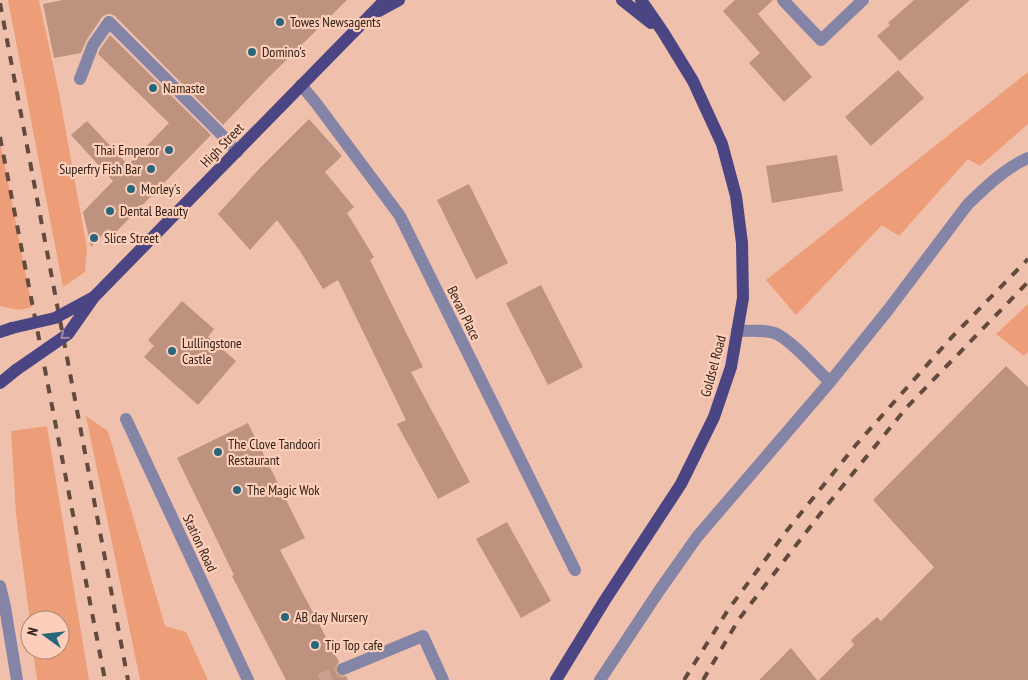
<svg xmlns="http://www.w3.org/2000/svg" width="1028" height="680" font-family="'PT Sans Narrow',sans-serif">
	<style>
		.green { fill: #ed9e79 }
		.building { fill: #bd927e }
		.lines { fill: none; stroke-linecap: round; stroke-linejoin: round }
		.minor-tunnel { stroke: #c9a18f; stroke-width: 12; stroke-dasharray: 12 6; stroke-linecap: butt }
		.minor { stroke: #8484a7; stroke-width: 12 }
		.major { stroke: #4b4583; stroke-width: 12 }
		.rail { stroke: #624a3f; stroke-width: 4; stroke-dasharray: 9 9; stroke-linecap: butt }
		.major-bridge { stroke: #4b4583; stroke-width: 12 }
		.oneway { stroke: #a48a9e }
		.poi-dot { fill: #28667c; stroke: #fdceb9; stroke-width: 2 }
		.labels { text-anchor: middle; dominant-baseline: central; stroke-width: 4.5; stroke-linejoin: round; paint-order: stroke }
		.poi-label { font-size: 14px; fill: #322119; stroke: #fdceb9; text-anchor: start }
		.street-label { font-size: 14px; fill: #322119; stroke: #fdceb9 }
	</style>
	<rect width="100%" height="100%" fill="#efc1ac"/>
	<path class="green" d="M8,0H39L58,88L87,248L85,272L63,287Z
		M1028,72V124L980,166L968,159L899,236L882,225L796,315L766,280Z
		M0,141L32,307L19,310L0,306Z
		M1028,304V352L1024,356L996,334Z
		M86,416L108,431L165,626L186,632L208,680H140Z
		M47,426L89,680H37L33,650H60V620H30V621L16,514L11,431Z"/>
	<path class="building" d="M63,0H347L266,80L223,125L115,16L111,14H107L102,17L86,41L81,53L54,58L43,4Z
		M735,0H773L758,14L812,77L784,102L749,63L760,53L723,11Z
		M914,0H970L900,61L877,36L890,25L888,23Z
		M110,35L211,135L114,234L108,229L91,247L83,212L113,181L71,135L87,121L128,165L169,123L98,54L100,49Z
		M898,70L924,98L871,146L845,117Z
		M309,119L342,156L325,172L354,207L347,213L374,257L370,260L423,367L411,372L470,482L438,499L397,424L406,420L338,280L323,289L300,251L277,220L250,250L218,214L259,169Z
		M837,155L843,191L772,203L766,166Z
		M469,184L508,263L476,279L437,200Z
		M541,285L583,367L548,385L506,303Z
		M182,301L214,329L208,337L236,361L198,405L144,357L154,346L148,340Z
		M1006,366L1028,387V680H819L854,645L851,640L877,617L881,621L934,567L873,500Z
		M248,423L305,538L280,550L339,662L335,667L336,673L341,677L346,676L348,680H286L232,576L234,575L177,458Z
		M507,522L551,601L521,618L476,539Z
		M791,648L817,680H759Z"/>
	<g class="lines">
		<path class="minor-tunnel" d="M320,680L343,669"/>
		<path class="minor" d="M783,0L821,40L863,0
			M80,79L93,45L109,22L220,133L237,152
			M301,85L316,103L400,216L575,570
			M830,382L888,310L968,204C986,187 1005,168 1028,158
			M126,419L248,680
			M0,586L5,607L17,680
			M343,669L423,636L443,680
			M600,680L659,591L697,537L830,382C816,369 793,342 777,334C765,329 750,331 737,331"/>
		<path class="major" d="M622,0L651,23
			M379,11L399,0
			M94,297L385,0
			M0,332L12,328
			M0,383L16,370
			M556,680L605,600L681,484L714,417L731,367L743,298L742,243L736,196L722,144L693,81L663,32L641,0"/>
		<path class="rail" d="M0,3L128,680
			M0,137L105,680
			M684,680L728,610L785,533L855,446L951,338L1028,259
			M703,680L739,619L824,509L907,407L1028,282"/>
		<path class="major-bridge" d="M12,328L55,318L92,298
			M16,370L68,334L94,297"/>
	</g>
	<defs><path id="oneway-chevron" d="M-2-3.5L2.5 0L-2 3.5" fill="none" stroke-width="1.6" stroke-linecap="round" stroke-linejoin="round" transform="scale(1.25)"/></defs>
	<use class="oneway" href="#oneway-chevron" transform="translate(64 336) rotate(140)"/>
	<g class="poi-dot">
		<circle cx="280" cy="22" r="5"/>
		<circle cx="252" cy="52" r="5"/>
		<circle cx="153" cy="88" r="5"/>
		<circle cx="169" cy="150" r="5"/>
		<circle cx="151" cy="169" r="5"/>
		<circle cx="131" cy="189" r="5"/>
		<circle cx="110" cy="211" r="5"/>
		<circle cx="94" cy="238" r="5"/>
		<circle cx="172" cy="351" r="5"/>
		<circle cx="218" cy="452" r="5"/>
		<circle cx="237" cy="490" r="5"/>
		<circle cx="285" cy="617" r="5"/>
		<circle cx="315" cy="645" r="5"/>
	</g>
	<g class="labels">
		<g class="poi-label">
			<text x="290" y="22">Towes Newsagents</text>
			<text x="262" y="52">Domino's</text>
			<text x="163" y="88">Namaste</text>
			<text x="159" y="150" text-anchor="end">Thai Emperor</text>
			<text x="141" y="169" text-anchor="end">Superfry Fish Bar</text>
			<text x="141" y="189">Morley's</text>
			<text x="120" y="211">Dental Beauty</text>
			<text x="104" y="238">Slice Street</text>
			<text x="182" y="343">Lullingstone<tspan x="182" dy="16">Castle</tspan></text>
			<text x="228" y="444">The Clove Tandoori<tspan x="228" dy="16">Restaurant</tspan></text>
			<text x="247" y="490">The Magic Wok</text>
			<text x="295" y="617">AB day Nursery</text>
			<text x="325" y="645">Tip Top cafe</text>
		</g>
		<g class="street-label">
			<text transform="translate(222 145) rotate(-46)">High Street</text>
			<text transform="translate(464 313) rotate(64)">Bevan Place</text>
			<text transform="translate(713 366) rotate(-75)">Goldsel Road</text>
			<text transform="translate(200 543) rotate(65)">Station Road</text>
		</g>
	</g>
	<g transform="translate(45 635) rotate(285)"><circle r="24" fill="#fdceb9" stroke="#ac8979"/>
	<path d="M0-4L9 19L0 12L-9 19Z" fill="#28667c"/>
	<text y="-8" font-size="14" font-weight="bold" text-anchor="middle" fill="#322119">N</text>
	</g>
</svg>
